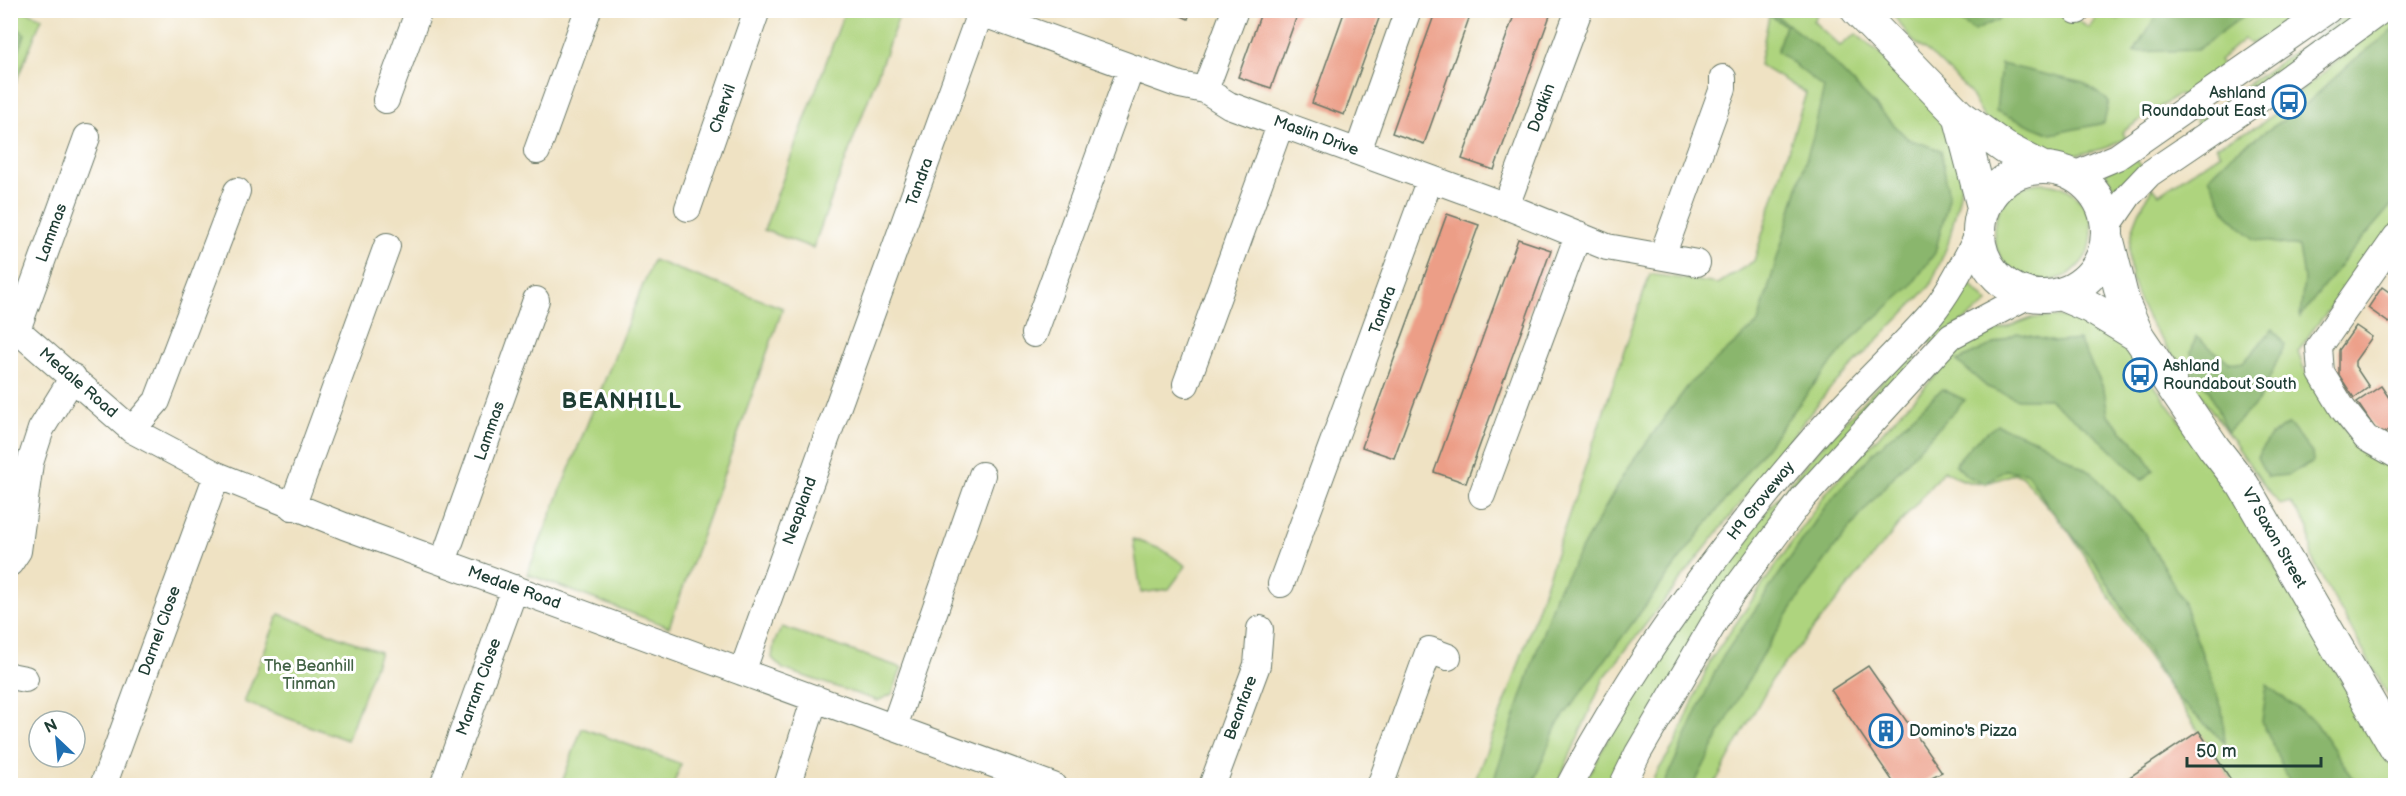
<svg xmlns="http://www.w3.org/2000/svg" width="2406" height="796" font-family="'Balsamiq Sans',sans-serif">
	<style>
		.green { fill: #aed47e; stroke: #668859; stroke-width: 1.5 }
		.forest { fill: #8ab66d; stroke: #547a50; stroke-width: 1.5 }
		.building { fill: #ec9e87 }
		.lines { fill: none; stroke-linecap: round; stroke-linejoin: round }
		.minor-casing { stroke: #687766; stroke-width: 28 }
		.major-casing { stroke: #687766; stroke-width: 34 }
		.minor { stroke: #fff; stroke-width: 26 }
		.major { stroke: #fff; stroke-width: 32 }
		.labels { text-anchor: middle; dominant-baseline: central; stroke-width: 6; stroke-linejoin: round; paint-order: stroke }
		.poi-label { font-size: 16px; fill: #1f3d34; stroke: #fff; text-anchor: start }
		.street-label { font-size: 16px; fill: #1f3d34; stroke: #fff }
		.park-label { font-size: 16px; fill: #436346; stroke: #fff }
		.district-label { font-size: 22px; font-weight: bold; letter-spacing: 1.5px; fill: #1f3d34; stroke: #fff }
	</style>
	<rect width="100%" height="100%" fill="#fff"/>
	<filter id="ink" filterUnits="userSpaceOnUse"><feTurbulence type="fractalNoise" baseFrequency=".0167" numOctaves="2"/><feDisplacementMap in="SourceGraphic" scale="12" xChannelSelector="R" yChannelSelector="G"/><feConvolveMatrix kernelMatrix="1 2 1 2 8 2 1 2 1" color-interpolation-filters="sRGB"/></filter>
	<filter id="wash" filterUnits="userSpaceOnUse"><feTurbulence type="fractalNoise" baseFrequency=".008" numOctaves="4" result="noise"/><feDisplacementMap in="SourceGraphic" scale="24" xChannelSelector="R" yChannelSelector="G"/><feGaussianBlur stdDeviation="1.35" result="paint"/><feColorMatrix in="noise" values="0 0 0 0 0 0 0 0 0 0 0 0 0 0 0 0 0 1.4 0 .05"/><feComposite in="paint" operator="in"/></filter>
	<g filter="url(#wash)">
		<rect width="100%" height="100%" fill="#efe2c3"/>
		<path class="green" d="M2125,10L2312,11L2298,20L2251,44L2244,39L2219,60L2222,65L2185,100L2180,94L2122,132L2126,138L2106,148L2079,154L2045,151L2014,138L1984,118L1968,90L1935,58L1913,41L1890,11H2062L2089,28L2100,11H2107L2118,20Z
			M11,11H25L42,18L11,94Z
			M845,11H901L813,248L764,230Z
			M1758,11H1819L1813,21L1840,46L1856,34L1893,65L1947,125L1962,166L1960,194L1948,244L1930,286L1827,392L1604,678L1557,785L1473,786L1512,684L1650,274L1718,284L1754,261L1806,93L1759,65L1769,16Z
			M2353,11H2368L2201,128L2195,121Z
			M2395,16V227L2312,331L2298,352L2304,369L2361,452L2395,468V708L2312,559L2309,528L2290,502L2280,505L2262,482L2150,323C2122,272 2121,237 2153,187L2159,194L2221,153L2216,146L2260,125L2352,49Z
			M2135,158L2143,168L2120,195L2105,172Z
			M1994 232a49 49 0 1 1 98 0a49 49 0 1 1-98 0Z
			M653,260L783,308L669,627L527,574Z
			M1969,283L1988,303L1931,344L1923,337L1948,313Z
			M2064,317L2093,324L2120,338L2227,485L2396,773L2395,785H2235L2142,648L2066,527L2022,477L2014,473C1984,487 1972,488 1944,470L1773,678L1714,785L1653,786L1654,777L1675,744L1710,661L1828,490L1952,358L1976,339L2032,318Z
			M1910,351L1917,359L1857,423L1611,785L1583,786L1625,706L1727,558L1810,459Z
			M1133,539L1163,550L1186,566L1169,589L1141,593Z
			M279,614L380,652L347,740L244,702Z
			M782,627L902,668L892,694L878,701L783,669L772,658L774,643Z
			M582,728L681,764L673,785H561Z"/>
		<path class="forest" d="M1762,11H1770L1819,48L1908,139L1941,150L1949,198L1935,253L1911,286L1853,338L1813,386L1683,555L1557,725L1532,785H1492L1556,593L1628,468L1690,383L1758,323L1813,136L1824,88L1777,51L1785,25Z
			M1947,11H1994L2000,19L1974,31Z
			M2159,11V10L2283,11L2279,14H2246L2197,50L2134,52Z
			M11,23L25,34L11,72Z
			M2395,29V201L2345,259L2300,317L2304,279L2299,247L2254,239L2227,214L2209,177L2236,151L2303,107L2354,60Z
			M2001,64L2083,83L2109,101L2104,123L2051,134L1996,111Z
			M2273,329L2285,344L2258,402L2227,432L2209,390L2194,375L2191,351L2196,337L2229,362L2243,363Z
			M2017,333L2055,342L2079,340L2104,389L2108,415L2142,452L2154,470L2142,480L2102,441L2049,399H2018L1987,387L1957,361Z
			M1942,389L1965,400C1897,469 1832,543 1781,625C1748,677 1721,731 1694,785H1664L1720,661L1827,504L1874,452Z
			M2289,424L2312,453L2313,462L2288,475L2267,477L2257,457L2271,435Z
			M1997,425L2039,441L2093,474L2143,531L2183,601L2222,709L2225,743L2175,696L2096,564L2051,510L2027,473L2005,470L1985,484L1967,476L1955,464L1973,443Z
			M2267,685L2316,723L2358,785H2291L2262,722Z"/>
		<g id="blocks">
			<path class="building" d="M1168,10H1191L1188,19Z
				M1262,10H1299L1271,88L1238,77Z
				M1345,10H1382L1344,115L1312,103Z
				M1436,10H1472L1424,144L1392,133Z
				M1516,10H1552L1494,170L1462,159Z
				M1447,214L1479,225L1394,458L1362,447Z
				M1518,239L1551,250L1466,483L1434,472Z
				M2382,287L2396,297V315L2389,323L2368,308Z
				M2356,326L2372,337L2355,361V366L2369,387L2354,398L2339,375V350Z
				M2381,386L2396,408V425L2380,436L2357,402Z
				M1868,666L1942,772L1914,786H1896L1831,690Z
				M2199,731L2235,786H2116Z"/>
		</g>
	</g>
	<g filter="url(#ink)">
		<use href="#blocks" fill-opacity="0" stroke="#687766" stroke-width="1.5"/>
		<g class="lines">
			<g class="minor-casing">
				<path id="minor" d="M973,10L1180,85L1205,90L1229,105L1506,206L1607,247L1697,263
					M2076,10L2077,11
					M1205,90L1235,10
					M386,100L419,10
					M537,151L588,10
					M1358,151L1408,10
					M2074,175L2117,157L2328,10
					M1506,206L1579,10
					M688,208L757,10
					M2107,227L2129,195L2149,174L2254,103L2382,10
					M2396,237L2319,347L2321,373L2343,409L2366,438L2396,455
					M1662,256L1723,88V78
					M10,327L17,330L132,430L217,475L344,526L1053,786
					M17,330L87,137
					M1034,334L1131,68
					M1186,384L1281,123
					M132,430L157,401L237,191
					M1482,495L1578,235
					M292,507L387,246
					M443,562L536,300
					M10,563L18,551L30,463L41,429L73,377
					M1281,584L1430,179
					M742,672L980,13
					M10,676L25,679
					M894,727L982,475
					M103,786L217,475
					M443,786L515,588
					M787,786L815,698
					M1212,786L1257,665L1260,629
					M1380,786L1429,650L1448,657
					M1569,786C1635,660 1719,547 1812,440C1850,396 1893,357 1931,314C1950,291 1964,262 1978,236
					M1622,786L1638,753L1728,599L1803,498L1951,336L2029,295"/>
			</g>
			<g class="major-casing">
				<path id="major" d="M1857,10L1959,115L2005,148L2041,167
					M1959,115L1983,207
					M1979 232a64 64 0 1 1 128 0a64 64 0 1 1-128 0Z
					M2107,237L2124,304L2138,336L2214,448L2243,485L2396,749
					M2060,294L2090,307L2138,336"/>
			</g>
			<use href="#minor" class="minor"/>
			<use href="#major" class="major"/>
		</g>
	</g>
	<defs>
		<g id="bus-ring" transform="scale(1.725)"><circle r="9.5" fill="#fff" stroke="#1f6fb2" stroke-width="1.5"/><path d="M-5-6H5V4H4V6H2V4H-2V6H-4V4H-5ZM-3.5-4V0h7V-4ZM-3.5 1.2v1.5H-2V1.2ZM2 1.2v1.5H3.5V1.2Z" fill="#1f6fb2"/></g>
		<g id="building-ring" transform="scale(1.725)"><circle r="9.5" fill="#fff" stroke="#1f6fb2" stroke-width="1.5"/><path d="M-4-6H4V6H1V3H-1V6H-4ZM-2.5-4.3h1.7v1.8h-1.7ZM.8-4.3h1.7v1.8H.8ZM-2.5-1h1.7V.8h-1.7ZM.8-1h1.7V.8H.8Z" fill="#1f6fb2"/></g>
	</defs>
	<g fill-rule="evenodd">
		<use href="#bus-ring" x="2289" y="102"/>
		<use href="#bus-ring" x="2140" y="375"/>
		<use href="#building-ring" x="1886" y="731"/>
	</g>
	<g class="labels">
		<g class="poi-label">
			<text x="2266" y="93" text-anchor="end">Ashland<tspan x="2266" dy="18">Roundabout East</tspan></text>
			<text x="2163" y="366">Ashland<tspan x="2163" dy="18">Roundabout South</tspan></text>
			<text x="1909" y="731">Domino's Pizza</text>
		</g>
		<g class="street-label">
			<text transform="translate(1542 108) rotate(-70)">Dodkin</text>
			<text transform="translate(723 109) rotate(-71)">Chervil</text>
			<text transform="translate(1316 136) rotate(20)">Maslin Drive</text>
			<text transform="translate(920 182) rotate(-70)">Tandra</text>
			<text transform="translate(52 233) rotate(-70)">Lammas</text>
			<text transform="translate(1383 310) rotate(-70)">Tandra</text>
			<text transform="translate(78 383) rotate(41)">Medale Road</text>
			<text transform="translate(490 431) rotate(-71)">Lammas</text>
			<text transform="translate(1761 501) rotate(-51)">H9 Groveway</text>
			<text transform="translate(800 511) rotate(-70)">Neapland</text>
			<text transform="translate(2274 538) rotate(60)">V7 Saxon Street</text>
			<text transform="translate(514 588) rotate(20)">Medale Road</text>
			<text transform="translate(160 631) rotate(-70)">Darnel Close</text>
			<text transform="translate(479 687) rotate(-70)">Marram Close</text>
			<text transform="translate(1241 708) rotate(-70)">Beanfare</text>
		</g>
		<g class="park-label">
			<text x="309" y="666">The Beanhill<tspan x="309" dy="18">Tinman</tspan></text>
		</g>
		<g class="district-label">
			<text x="622" y="401">BEANHILL</text>
		</g>
	</g>
	<rect width="2406" height="796" fill="none" stroke="#fff" stroke-width="36"/>
	<g transform="translate(57 739) rotate(334)"><circle r="28" fill="#ffffff" stroke="#a5b1ae" stroke-width="1.5"/>
	<path d="M0-4.5L10 22L0 15L-10 22Z" fill="#1f6fb2"/>
	<text y="-9" font-size="16" font-weight="bold" text-anchor="middle" fill="#1f3d34">N</text>
	</g>
	<path d="M2187 757v9h134v-9" fill="none" stroke="#1f3d34" stroke-width="3"/>
	<text x="2196" y="757" font-size="18" fill="#1f3d34" stroke="#ffffff" stroke-width="4.5" paint-order="stroke">50 m</text>
</svg>
